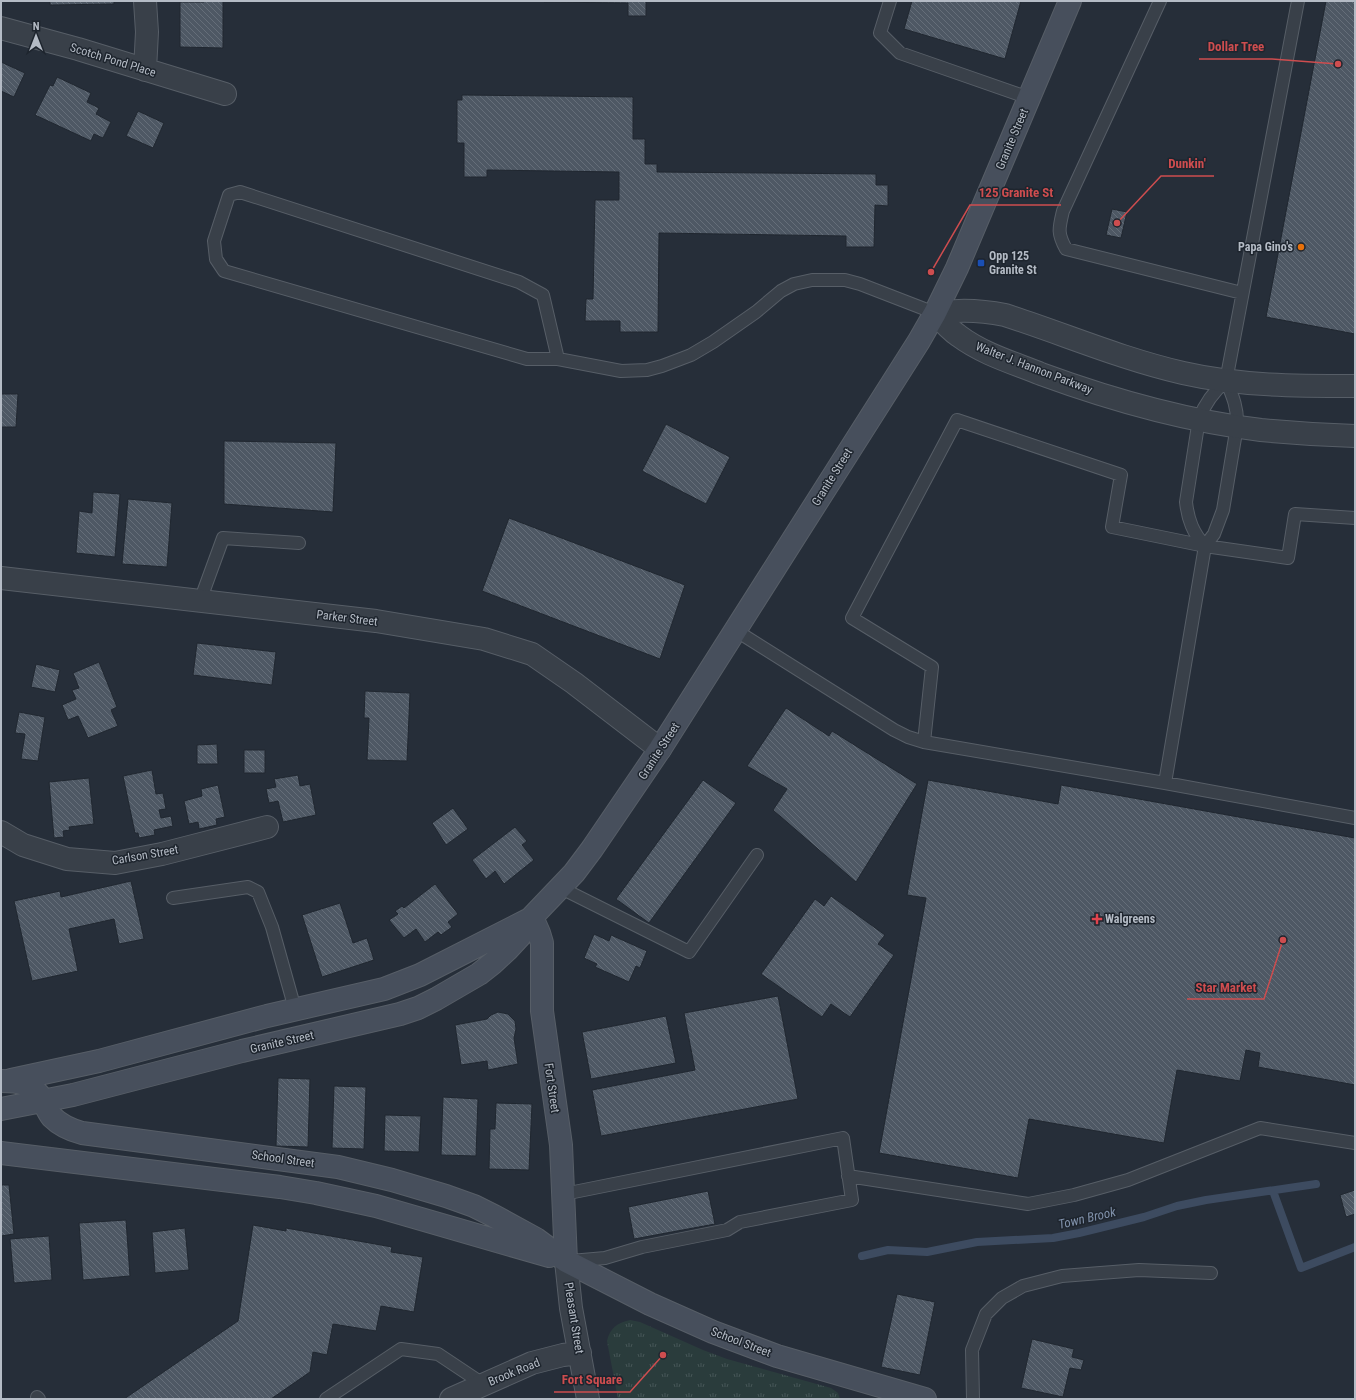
<svg xmlns="http://www.w3.org/2000/svg" width="1356" height="1400" font-family="'Roboto Condensed',sans-serif">
	<style>
		.grass { fill: url(#grass-tufts) }
		.lines { fill: none; stroke-linecap: round; stroke-linejoin: round }
		.stream { stroke: #3d4b60; stroke-width: 8 }
		.building { fill: url(#building-back-hatch); stroke: #202730 }
		.service-casing { stroke: #575e67; stroke-width: 14 }
		.minor-casing { stroke: #575e67; stroke-width: 24 }
		.tertiary-casing { stroke: #575e67; stroke-width: 24 }
		.secondary-casing { stroke: #575e67; stroke-width: 24 }
		.service { stroke: #394049; stroke-width: 12 }
		.minor { stroke: #394049; stroke-width: 22 }
		.tertiary { stroke: #394049; stroke-width: 22 }
		.secondary { stroke: #474f5c; stroke-width: 22 }
		.food-dot { fill: #e8710a; stroke: #1e252e; stroke-width: 1.5 }
		.transit-dot { fill: #1a4fb4; stroke: #1e252e; stroke-width: 1.5 }
		.health-dot { fill: #e0444e; stroke: #1e252e; stroke-width: 1.5 }
		.labels { text-anchor: middle; dominant-baseline: central; stroke-width: 3; stroke-linejoin: round; paint-order: stroke }
		.street-label { font-size: 12px; fill: #b4bbc5; stroke: #1e252e }
		.poi-label { font-size: 12px; font-weight: bold; fill: #b4bbc5; stroke: #1e252e; text-anchor: start }
		.water-label { font-size: 13px; font-style: italic; fill: #8091aa; stroke: #1e252e }
		.leader { fill: none; stroke: #ce4d4f; stroke-width: 1.5 }
		.callout-dot { fill: #ce4d4f; stroke: #1e252e; stroke-width: 1.5 }
		.callout-label { font-size: 13px; text-anchor: middle; font-weight: bold; fill: #ce4d4f; stroke: #1e252e; stroke-width: 3; stroke-linejoin: round; paint-order: stroke }
	</style>
	<defs>
		<pattern id="grass-tufts" width="24" height="20" patternUnits="userSpaceOnUse"><rect width="24" height="20" fill="#2a3c3c"/><path d="M3 7l-1-3M5 7V3M7 7l1-3M15 17l-1-3M17 17v-4M19 17l1-3" fill="none" stroke="#465657"/></pattern>
		<pattern id="building-back-hatch" width="6" height="6" patternUnits="userSpaceOnUse"><rect width="6" height="6" fill="#4e5864"/><path d="M-1 5l2 2M0 0l6 6M5-1l2 2" fill="none" stroke="#656e79"/></pattern>
	</defs>
	<rect width="100%" height="100%" fill="#262e39"/>
	<path class="grass" d="M630,1320L640,1322L703,1350L727,1359L831,1388L838,1393L840,1399H618L607,1341C610,1328 617,1323 630,1320Z"/>
	<g class="lines">
		<path class="stream" d="M1273,1191L1301,1268L1355,1247
			M862,1256L888,1250L927,1252L977,1242L1053,1238L1079,1233L1144,1217L1177,1206L1206,1200L1316,1184"/>
	</g>
	<path class="building" d="M50,1H114V4L50,5Z
		M204,1H223V48L180,47V2H204Z
		M544,1H646V16H628V3L544,2Z
		M912,1H1021L1005,59L904,29Z
		M1326,1H1355V334L1266,317Z
		M1,62L25,73L14,97L1,91Z
		M57,77L91,93L87,102L99,108L96,114L111,122L103,138L94,134L91,141L35,115L50,85L53,86Z
		M462,95L633,97V139H645V164H657V172L876,174V185H888V206L875,205L874,247H846V236L659,233L658,332H620V321H585L586,299H593L595,200H619V172L487,170V177H464V143H457V100H462Z
		M138,111L164,123L153,148L126,136Z
		M1112,209L1127,212L1121,238L1106,235Z
		M1,394H18L16,427H1Z
		M666,424L730,457L706,504L642,471Z
		M224,441L336,443L333,512L224,504Z
		M93,492L120,494L115,557L76,553L79,511L92,513Z
		M128,499L172,503L167,567L122,564Z
		M509,518L685,585L660,659L482,591Z
		M197,643L276,652L272,685L193,675Z
		M99,662L117,707L111,710L118,726L88,738L78,716L68,720L62,705L76,699L72,690L79,688L73,673Z
		M36,664L60,670L55,692L31,687Z
		M365,691L410,693L407,761L367,760L369,718H364Z
		M786,708L829,736L832,731L917,784L856,882L773,810L787,789L747,766Z
		M19,712L45,717L38,761L21,759L25,734L15,733Z
		M217,744L218,764H197V745Z
		M244,750H265V773H244Z
		M152,770L156,794L163,793L166,809L159,810L161,818L171,816L173,826L154,830L155,835L139,838L138,833H135L123,776Z
		M298,775L300,786L310,784L316,815L283,822L278,801L269,803L266,789L276,787L274,779Z
		M89,778L94,824L69,827L70,830L63,831L64,837L54,838L49,782Z
		M703,780L736,803L649,923L616,899Z
		M928,780L1058,804L1061,785L1355,838V1085L1258,1067L1260,1053L1246,1050L1240,1081L1177,1070L1164,1143L1029,1119L1018,1178L879,1153L926,898L907,895Z
		M218,785L225,817L216,819L217,825L199,829L198,822L189,824L184,801L202,796L201,789Z
		M453,808L468,829L446,845L432,823Z
		M515,827L527,841L522,845L534,860L504,884L495,871L486,879L472,860Z
		M131,881L144,939L119,944L114,919L69,929L78,971L32,981L14,901L60,891L61,897Z
		M435,884L458,914L448,922L452,927L441,935L438,932L425,942L416,929L404,938L389,920L398,914L395,911L402,906L404,908Z
		M831,896L885,935L878,944L894,955L850,1017L831,1004L822,1017L761,974L815,899L824,906Z
		M340,903L353,943L367,938L374,960L322,977L302,915Z
		M594,934L609,941L611,935L647,951L640,968L636,966L629,982L595,967L597,964L584,958Z
		M778,996L798,1099L601,1136L592,1090L695,1070L684,1013Z
		M498,1012L508,1014L515,1021L516,1029L514,1038L518,1064L488,1070L487,1061L461,1065L455,1025L487,1019L491,1015Z
		M666,1016L676,1063L591,1079L582,1032Z
		M278,1078L310,1079L308,1147L276,1146Z
		M334,1086L366,1087L364,1149L332,1148Z
		M443,1097L478,1099L476,1156L441,1155Z
		M496,1103L532,1104L529,1170L489,1169L490,1129H495Z
		M385,1115L421,1116L419,1152L384,1151Z
		M1,1185H9L14,1234L1,1236Z
		M1355,1190V1214L1346,1217L1340,1195Z
		M708,1191L715,1224L634,1239L628,1207Z
		M126,1220L130,1276L83,1280L79,1223Z
		M253,1225L286,1231V1228L392,1247L391,1252L423,1257L414,1312L381,1306L376,1331L333,1324L327,1355L313,1352L310,1372L271,1399H124L238,1321Z
		M185,1228L189,1270L155,1273L152,1232Z
		M49,1236L52,1280L14,1283L10,1239Z
		M897,1294L935,1302L920,1375L881,1367Z
		M1032,1339L1074,1349L1072,1357L1084,1360L1081,1370L1070,1368L1063,1397L1021,1388Z"/>
	<g class="lines">
		<g class="service-casing">
			<path id="service" d="M890,1L880,33L900,53L1029,98
				M1160,1L1063,211C1059,228 1057,233 1066,249L1242,293
				M558,359L543,295L519,282L240,192L229,195L214,241L216,259L224,271L527,359H558L621,371L647,370L662,366L691,355L713,342L756,312L781,291L794,284L812,280H845L860,284L935,313
				M1205,546C1193,533 1188,520 1186,502L1199,419C1205,403 1213,392 1226,381L1298,1
				M200,601L223,538L299,543
				M735,630L894,730L908,737L924,742L1165,783L1355,818
				M924,742L932,667L852,618L957,420L1121,475L1112,527L1205,546L1288,558L1295,514L1355,518
				M1165,783L1205,546L1214,534L1223,510L1237,426C1238,409 1233,396 1226,381
				M561,888L689,952L757,855
				M173,898L248,887L258,892L272,927L295,1009
				M848,1176L1028,1204L1074,1195L1128,1180L1260,1128L1355,1143
				M564,1194L843,1138L852,1200L740,1222L727,1230L642,1247L605,1258L571,1261
				M37,1397L39,1399
				M326,1399L401,1349L438,1354L483,1384
				M973,1399L972,1350L986,1314L1002,1298L1023,1286L1062,1276L1139,1270L1211,1273"/>
		</g>
		<g class="minor-casing">
			<path id="minor" d="M1,28L78,49L225,94
				M145,70L147,32L145,1
				M1,578L376,621L484,639L532,654L574,683L660,749
				M1,832L23,845L67,859L115,863L162,854L267,827"/>
		</g>
		<g class="tertiary-casing">
			<path id="tertiary" d="M935,313C942,321 950,330 959,336C983,354 1014,363 1041,374C1112,400 1186,421 1261,430C1292,433 1324,435 1355,436
				M935,313C959,309 981,310 1005,315C1064,334 1122,359 1183,373C1240,386 1297,386 1355,386
				M566,1261L571,1308L588,1399
				M451,1399L532,1363L563,1355L580,1353"/>
		</g>
		<g class="secondary-casing">
			<path id="secondary" d="M532,917L539,933L542,943V1011L561,1145L566,1261
				M11,1080L99,1061L267,1016L384,989L420,975L528,920
				M1,1081C20,1081 33,1083 43,1101C46,1106 48,1112 52,1117C60,1125 71,1130 82,1133L338,1167L392,1180L446,1196L474,1206L494,1216L536,1239L566,1261L650,1304L713,1332L777,1356L925,1399
				M1,1109L73,1095L242,1051L400,1014L418,1008L436,999L479,974L493,963L507,950L520,936L532,917L574,873L592,849L660,749L919,341L935,313L957,268L1070,1
				M1,1153L280,1187L316,1193L376,1206L549,1256"/>
		</g>
		<use href="#service" class="service"/>
		<use href="#minor" class="minor"/>
		<use href="#tertiary" class="tertiary"/>
		<use href="#secondary" class="secondary"/>
	</g>
	<circle class="food-dot" cx="1301" cy="247" r="4"/>
	<rect class="transit-dot" x="977" y="259" width="8" height="8" rx="2"/>
	<path class="health-dot" d="M1095 913h4v4h4v4h-4v4h-4v-4h-4v-4h4z"/>
	<g class="labels">
		<g class="street-label">
			<text transform="translate(113 60) rotate(17)">Scotch Pond Place</text>
			<text transform="translate(1012 139) rotate(-67)">Granite Street</text>
			<text transform="translate(1034 368) rotate(21)">Walter J. Hannon Parkway</text>
			<text transform="translate(832 477) rotate(-58)">Granite Street</text>
			<text transform="translate(347 618) rotate(7)">Parker Street</text>
			<text transform="translate(659 751) rotate(-57)">Granite Street</text>
			<text transform="translate(145 855) rotate(-10)">Carlson Street</text>
			<text transform="translate(282 1042) rotate(-13)">Granite Street</text>
			<text transform="translate(552 1088) rotate(82)">Fort Street</text>
			<text transform="translate(283 1159) rotate(8)">School Street</text>
			<text transform="translate(574 1318) rotate(81)">Pleasant Street</text>
			<text transform="translate(741 1342) rotate(21)">School Street</text>
			<text transform="translate(514 1372) rotate(-22)">Brook Road</text>
		</g>
		<g class="poi-label">
			<text x="1293" y="247" text-anchor="end">Papa Gino's</text>
			<text x="989" y="256">Opp 125<tspan x="989" dy="14">Granite St</tspan></text>
			<text x="1105" y="919">Walgreens</text>
		</g>
		<g class="water-label">
			<text transform="translate(1087 1218) rotate(-13)">Town Brook</text>
		</g>
	</g>
	<path class="leader" d="M1338 64L1272 59H1199M1117 223L1161 176H1214M931 272L970 205H1061M1283 940L1264 999H1187M663 1355L630 1392H554"/>
	<g class="callout-dot">
		<circle cx="1338" cy="64" r="4"/>
		<circle cx="1117" cy="223" r="4"/>
		<circle cx="931" cy="272" r="4"/>
		<circle cx="1283" cy="940" r="4"/>
		<circle cx="663" cy="1355" r="4"/>
	</g>
	<g class="callout-label">
		<text x="1236" y="51">Dollar Tree</text>
		<text x="1187" y="168">Dunkin'</text>
		<text x="1016" y="197">125 Granite St</text>
		<text x="1226" y="992">Star Market</text>
		<text x="592" y="1384">Fort Square</text>
	</g>
	<rect width="1356" height="1400" fill="none" stroke="#b4bbc5" stroke-width="4"/>
	<g transform="translate(36 36)" stroke="#1e252e" stroke-width="3" paint-order="stroke">
	<path d="M0-3L7 15L0 10L-7 15Z" fill="#b4bbc5"/>
	<text y="-6" font-size="11" font-weight="bold" text-anchor="middle" fill="#b4bbc5">N</text>
	</g>
</svg>
